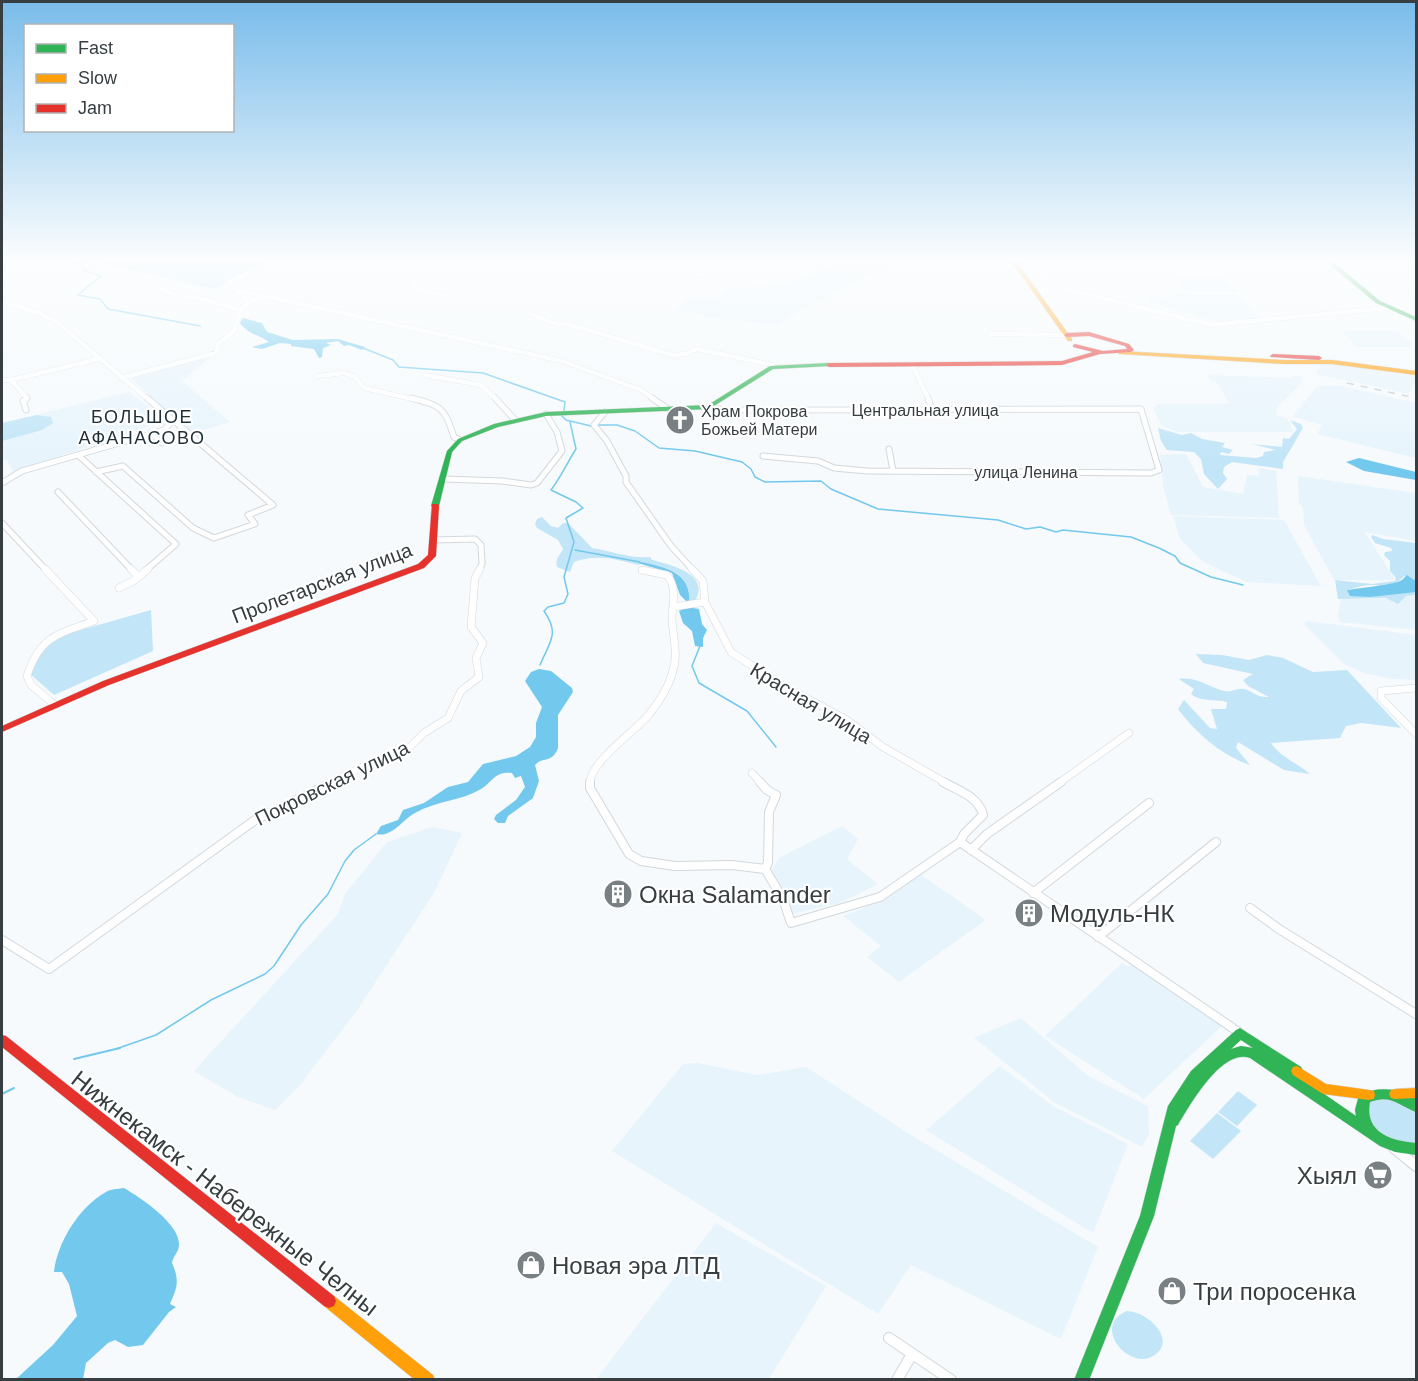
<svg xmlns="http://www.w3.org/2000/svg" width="1418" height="1381" font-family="Helvetica,sans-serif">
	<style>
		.built { fill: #e7f4fc }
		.green { fill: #c2e5f7 }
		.water { fill: #72c8ed }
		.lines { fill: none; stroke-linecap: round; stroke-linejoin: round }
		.stream-far1 { stroke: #72c8ed; stroke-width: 1.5 }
		.stream { stroke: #72c8ed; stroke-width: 2 }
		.street-far4-casing { stroke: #d2d8db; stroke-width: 5 }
		.street-far3-casing { stroke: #d2d8db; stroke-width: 7 }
		.street-far2-casing { stroke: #d2d8db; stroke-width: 8 }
		.street-far1-casing { stroke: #d2d8db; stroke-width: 10 }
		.street-casing { stroke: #d2d8db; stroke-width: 12 }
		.fast-casing { stroke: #d2d8db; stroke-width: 1 }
		.slow-casing { stroke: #d2d8db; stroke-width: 1 }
		.jam-casing { stroke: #d2d8db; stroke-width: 1 }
		.street-far4 { stroke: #fefeff; stroke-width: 4.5 }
		.street-far3 { stroke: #fefeff; stroke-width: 5 }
		.street-far2 { stroke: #fefeff; stroke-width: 7 }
		.street-far1 { stroke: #fefeff; stroke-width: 8 }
		.street { stroke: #fefeff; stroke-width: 10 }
		.fast { fill: #30b455; fill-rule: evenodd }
		.slow { fill: #ff9f0a; fill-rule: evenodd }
		.jam { fill: #e5322d; fill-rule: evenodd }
		.rail { stroke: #c9cacb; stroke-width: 1.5; stroke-dasharray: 7 7; stroke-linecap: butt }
		.labels { text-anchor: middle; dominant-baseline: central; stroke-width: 4.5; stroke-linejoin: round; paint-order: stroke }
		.far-street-label { font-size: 16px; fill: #363e42; stroke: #fff }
		.far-poi-label { font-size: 16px; fill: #363e42; stroke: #fff; text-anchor: start }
		.far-quarter-label { font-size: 18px; letter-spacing: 1.5px; fill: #1f2f37; stroke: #fff }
		.street-label { font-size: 20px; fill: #363e42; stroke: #fff }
		.near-poi-label { font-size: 24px; fill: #363e42; stroke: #fff; text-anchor: start }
		.near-street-label { font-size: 24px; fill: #363e42; stroke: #fff }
	</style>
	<rect width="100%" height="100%" fill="#f6fafc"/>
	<path class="built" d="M837,264L889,266L775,324L703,317L704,314L674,311L688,299L699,297L719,298L728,289L783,284Z
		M1175,277H1223L1237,292H1187Z
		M1175,294H1238L1260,318L1221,323L1151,303L1145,297H1168Z
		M1344,331H1397L1416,347H1357L1344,334Z
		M212,356L182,381L230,422L192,433L166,412L167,411L130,378Z
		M1329,363L1416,376V379L1409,394L1315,374L1321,365Z
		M1208,375L1292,378L1291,376H1301L1303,382L1278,406L1276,412V415L1288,419L1293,432H1178L1162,426L1153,408L1158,404H1229L1216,381H1211Z
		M1317,386H1342L1416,403V458L1317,434L1323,425L1293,417Z
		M129,392L160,415L148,419L152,425L13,472L6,459L2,461V423Z
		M1186,454L1203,487L1243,494L1247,475L1258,476L1260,468L1276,471L1279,518L1171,515L1163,485L1160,455Z
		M1298,476L1416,493V541L1365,532L1395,580H1334L1304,525L1303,507L1299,504Z
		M1173,516L1284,520L1321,586L1247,582L1218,569L1201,560L1180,539Z
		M1416,595V630L1340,622L1338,616L1341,599H1387Z
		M1307,621L1416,635V680L1392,679L1364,673L1344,664L1304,624Z
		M842,826L858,839L847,859L878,884L840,903L792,914L785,894L771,871L779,858Z
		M432,827L462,833L434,893L358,1009L300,1085L275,1110L238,1097L194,1071L338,914L345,894L387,842Z
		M920,874L986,920L899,982L867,957L881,946L843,916L884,900Z
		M1122,963L1129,967L1132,963L1223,1025L1144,1099L1045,1036Z
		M1021,1018L1088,1076L1148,1106L1149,1134L1142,1147L1054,1102L974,1038Z
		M698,1063L757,1075L806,1067L916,1138L1098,1247L1061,1339L911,1265L878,1314L612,1151L683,1064Z
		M1000,1066L1053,1106L1128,1144L1093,1233L926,1130Z
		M716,1223L826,1286L769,1379H596Z"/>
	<path class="green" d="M98,262H271L213,289Z
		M37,415L51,417L53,423L42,430L2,441V423Z
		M1290,420L1301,424L1303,428L1283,462V469L1232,462L1224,467L1223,473L1227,479L1218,489L1204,474L1201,459L1194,452L1167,450L1161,441L1158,428L1182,435L1191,433L1202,439L1225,443L1222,447L1233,450L1229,454L1221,452L1220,455L1256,458L1263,456L1264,452L1276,450L1252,444L1282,447L1283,438L1289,439L1297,429Z
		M542,517L551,526L558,528L563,523H568L592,548C611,551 631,559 650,557L652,560C671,565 711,574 695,601H689C692,570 661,566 638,562L641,564L638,565C616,559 596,554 574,562L570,572L557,567C555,558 559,557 563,549L558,540L537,528L535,524L537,519Z
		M1372,535L1383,539L1416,543V581L1409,576H1404C1394,589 1376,583 1362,586C1357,587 1353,589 1347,590L1370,597L1411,591L1416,592V595L1406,596L1398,604L1386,598L1338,599L1335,580L1372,584L1395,581L1396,578L1390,571V561L1384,555L1385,552L1392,551L1391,548L1375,543L1371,537Z
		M151,610L153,651L54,695L30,674L49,639Z
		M1196,654L1222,655L1249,660L1267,655L1283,658L1313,672L1347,670L1401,728L1361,723L1346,726L1340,738L1271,743C1279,756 1297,763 1310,774L1284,770L1238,742L1236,748L1250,765C1221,755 1196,733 1178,709L1184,700L1210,728L1217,729L1211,709H1226L1227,702C1214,699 1201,702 1191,694L1194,689L1179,679C1197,676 1208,687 1224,691C1231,693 1237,688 1243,689C1253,690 1255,698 1269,697L1248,686L1243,680L1253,674L1203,663Z
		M1238,1091L1257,1105L1237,1126L1218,1112Z
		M1382,1096L1413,1108L1416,1111V1144L1408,1146L1377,1133L1365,1117L1368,1102Z
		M1217,1113L1241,1131L1213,1159L1190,1141Z
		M1127,1311C1150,1312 1178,1342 1153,1356C1128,1371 1091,1325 1127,1311Z"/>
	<path class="water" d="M243,318L262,323L267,332L293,340L338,339L365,347L362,350L349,345L344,346L338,341L326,343L331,345L323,348L322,357L319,358L314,349L291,346V344L280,343L262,349L252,347L269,342C259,335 248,334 240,323Z
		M1359,458L1416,472V480L1364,471L1346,462Z
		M636,561C659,566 692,570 689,601H686L680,595L672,573L641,564Z
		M1407,575L1416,581V592L1370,597L1350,596L1347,590C1354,589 1396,584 1400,581C1403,580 1404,577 1407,575Z
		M687,607L699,609L702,624L707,630L703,638V647L695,646L692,631L683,623L679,611Z
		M539,669L551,671L572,688L573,692L558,715V748C552,764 543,756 535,765L539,781L533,798L508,816L505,823H498L494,819L496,815L516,800L525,787L521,776L515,778L512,773C494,771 493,782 481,789C461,801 435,801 415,813C402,820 392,838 376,834L381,826L398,820L403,810L424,803L448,787L468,782L483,764L516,756L530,747L536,737V723L542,707L525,681L531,672Z
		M124,1188C141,1198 180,1224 179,1245C179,1252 173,1256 172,1263C180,1281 177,1288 170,1304L176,1307L169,1312L143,1345L128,1347L115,1340L108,1343L86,1363L83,1379H16L53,1345L77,1316L69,1284L62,1272H54C57,1243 79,1207 106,1192C110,1189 118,1189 124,1188Z"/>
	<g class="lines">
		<path class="stream-far1" d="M75,262L83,265V270L101,276L78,295L100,299L108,309L200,326
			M363,348L393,360L399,367L483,373L565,402L564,411
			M562,416L566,420L591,426
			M597,425H617L635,431L659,448L695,451L742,462L751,469L755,477L765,482L821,481L831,489L878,509L998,520L1026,529L1040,527L1056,532L1063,530L1131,537L1159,548L1175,556L1180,563L1211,577L1243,585
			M575,550L640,562
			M700,646L692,666L699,683L747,711L776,747
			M540,665C550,641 560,634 544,611L548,607L564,603L568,594L564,577L574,542L566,518L583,508L576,502L551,490C561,477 567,463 576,449L570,422
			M116,1049L156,1035L211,1000L265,974L274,966L301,925L328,894L345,861L354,850L376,834"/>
		<path class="stream" d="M74,1059L120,1048
			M2,1094L14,1088"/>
		<g class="street-far4-casing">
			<path id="street-far4" d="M347,262L409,275L416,281L413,288L450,297
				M608,262L626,267H665L691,275L764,274
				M762,262L764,274L794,267L818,268L830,262
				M1036,262L1047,279L1055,286L1211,325L1387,308
				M138,282L187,298H200L240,310
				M236,290L562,361L641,390L655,400
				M2,301L39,313L57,322L149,400
				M247,301L229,282L275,262
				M534,315L552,323L571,325L672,355L686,354L697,349L773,365
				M990,334L1067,335
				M912,364L929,400
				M425,375L481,385L497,400
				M318,376L344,373L355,377L364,388L417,400
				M121,378L216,353L218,344L234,331L242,308L251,301L263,296
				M2,380H11L99,359
				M11,380L27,398L25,400"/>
		</g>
		<g class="street-far3-casing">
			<path id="street-far3" d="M411,398C442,406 444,407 454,437L460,440
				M495,398L515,420
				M652,398L668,409
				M928,398L932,410
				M709,407L722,410L1141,409L1159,470L1151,473L867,471L834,468L818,461L763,456
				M26,410L23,401L27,398
				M605,412L594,425L607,441L626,476V482L671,546L693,570
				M151,433L162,443
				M889,449L893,471
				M78,455L176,544L146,570
				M96,472L123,466L193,528L214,538L255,524L248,515L273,505L147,398
				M443,479L502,481L531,485L537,483L562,451L557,432L546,414
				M2,483L22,471L164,430L172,421
				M58,492L132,570
				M2,523L46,570
				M434,540L475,539L481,545L482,564L479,570"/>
		</g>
		<g class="street-far2-casing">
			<path id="street-far2" d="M45,569L94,621C58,634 40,636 27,676L31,685L55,705
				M131,569L138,576
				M692,569L703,581L705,602L731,652L777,682L847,720L883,747L946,783
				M119,588L135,580L148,569
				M673,607L705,602
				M1416,688L1381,691V698L1416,734
				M752,773L761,783
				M330,783L372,762L410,747L424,733L448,718L461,691L479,677L476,658L483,643L471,627L475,578L480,569
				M590,783C590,763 632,733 646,718C657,705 667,691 672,674C679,655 673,639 672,619C672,603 678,589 667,575L642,570
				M1059,783L1129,733"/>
		</g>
		<g class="street-far1-casing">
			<path id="street-far1" d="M590,782V788L629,854L641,861L675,866L732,865L765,869L783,899L791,923L880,897L960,842
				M760,782L767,790L776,795L769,812L768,863L765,869
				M943,782C958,790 979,797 983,815L964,834L960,842L1240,1033
				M971,850L987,834L1061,782
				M1033,893L1149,803
				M1250,908L1279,929L1416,1014
				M1098,937L1216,842
				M2,940L49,969L255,820L333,782"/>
		</g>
		<g class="street-casing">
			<path id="street" d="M1394,1148L1416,1166
				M889,1338L951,1380
				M897,1380L912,1354"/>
		</g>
		<g class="fast-casing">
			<path id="fast" d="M1327,262H1333L1380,301L1416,317V321L1376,303Z
				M829,363L832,365L831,366L773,369L709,409L546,416L498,427L462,441L452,452L439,506L435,508L431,506L447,451L458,439L494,424L546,412L708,405L770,366Z
				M1240,1028L1301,1067L1303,1071L1301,1075L1298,1076L1356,1116L1355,1110L1359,1095C1380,1086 1397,1088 1416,1099V1112C1398,1105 1391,1094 1370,1102C1364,1133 1392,1141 1416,1143V1155L1395,1152L1380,1146L1250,1058C1222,1048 1190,1105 1178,1125L1176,1126L1154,1216L1089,1380H1074L1140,1216L1168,1106L1191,1071L1236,1030ZM1241,1040L1253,1048L1241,1046L1231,1049Z"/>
		</g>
		<g class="slow-casing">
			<path id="slow" d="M1012,262H1017L1072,339V341H1068Z
				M1121,351L1284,360H1332L1416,371V375L1332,364H1284L1119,354L1118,353Z
				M1297,1066L1326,1084L1369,1090L1374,1091L1375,1095L1374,1099L1369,1100L1323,1094L1293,1075L1291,1071L1293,1067Z
				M1416,1088V1098L1395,1099L1391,1098L1389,1094L1391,1090L1395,1089Z
				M329,1294L334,1296L433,1375L435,1380H415L324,1306L322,1301L324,1296Z"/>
		</g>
		<g class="jam-casing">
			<path id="jam" d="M1089,332L1129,344L1134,350L1131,352L1100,354L1062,365L829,367L826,365L829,363L1062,361L1093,352L1073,347V345L1075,344L1103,351L1127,349L1125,346L1089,336L1067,337L1064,335L1067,333Z
				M1273,354L1319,356L1322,358L1319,360L1271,357L1270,356Z
				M432,504H438L439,506L436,556L424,568L109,685L2,732V726L103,681L418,564L428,555Z
				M2,1035L6,1036L334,1296L336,1301L334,1306L329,1308L324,1306L2,1047Z"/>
		</g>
		<use href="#street-far4" class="street-far4"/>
		<use href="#street-far3" class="street-far3"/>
		<use href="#street-far2" class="street-far2"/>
		<use href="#street-far1" class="street-far1"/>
		<use href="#street" class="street"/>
		<use href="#fast" class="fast"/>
		<use href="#slow" class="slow"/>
		<use href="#jam" class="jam"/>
		<path class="rail" d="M1347,383L1416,398"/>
	</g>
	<linearGradient id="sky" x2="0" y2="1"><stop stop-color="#79bcea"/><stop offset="0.57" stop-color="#fbfdfe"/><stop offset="1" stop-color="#fbfdfe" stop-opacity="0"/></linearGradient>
	<rect width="1418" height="456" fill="url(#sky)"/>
	<defs>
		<g id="church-disc" transform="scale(1.5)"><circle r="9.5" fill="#798083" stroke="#fff"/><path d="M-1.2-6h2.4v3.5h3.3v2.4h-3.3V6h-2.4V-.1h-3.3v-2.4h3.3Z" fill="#fff"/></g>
		<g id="building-disc" transform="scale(1.5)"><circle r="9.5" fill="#798083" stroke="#fff"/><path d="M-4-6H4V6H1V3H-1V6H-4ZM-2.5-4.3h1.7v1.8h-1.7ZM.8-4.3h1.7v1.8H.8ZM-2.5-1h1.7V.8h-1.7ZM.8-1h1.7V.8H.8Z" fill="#fff"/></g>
		<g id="supermarket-disc" transform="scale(1.5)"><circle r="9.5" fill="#798083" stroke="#fff"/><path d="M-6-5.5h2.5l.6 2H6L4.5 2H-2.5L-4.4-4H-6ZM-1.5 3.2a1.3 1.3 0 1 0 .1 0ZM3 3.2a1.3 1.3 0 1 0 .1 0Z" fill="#fff"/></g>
		<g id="shop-disc" transform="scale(1.5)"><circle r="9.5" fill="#798083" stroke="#fff"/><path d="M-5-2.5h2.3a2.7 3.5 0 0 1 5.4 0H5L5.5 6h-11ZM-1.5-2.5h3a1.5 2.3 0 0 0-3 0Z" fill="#fff"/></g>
	</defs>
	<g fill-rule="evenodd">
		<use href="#church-disc" x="680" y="420"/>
		<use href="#building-disc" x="618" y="894"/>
		<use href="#building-disc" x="1029" y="913"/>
		<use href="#supermarket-disc" x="1378" y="1175"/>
		<use href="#shop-disc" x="531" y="1265"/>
		<use href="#shop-disc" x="1172" y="1291"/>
	</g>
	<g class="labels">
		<g class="far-street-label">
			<text x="925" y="410">Центральная улица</text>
			<text x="1026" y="472">улица Ленина</text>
		</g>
		<g class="far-poi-label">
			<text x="701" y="411">Храм Покрова<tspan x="701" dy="18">Божьей Матери</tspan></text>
		</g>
		<g class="far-quarter-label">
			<text x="142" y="417">БОЛЬШОЕ<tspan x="142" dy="21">АФАНАСОВО</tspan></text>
		</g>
		<g class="street-label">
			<text transform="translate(322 583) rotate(-21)">Пролетарская улица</text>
			<text transform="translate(811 703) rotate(31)">Красная улица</text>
			<text transform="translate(332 783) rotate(-26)">Покровская улица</text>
		</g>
		<g class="near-poi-label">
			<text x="639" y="894">Окна Salamander</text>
			<text x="1050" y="913">Модуль-НК</text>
			<text x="1357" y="1175" text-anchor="end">Хыял</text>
			<text x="552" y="1265">Новая эра ЛТД</text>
			<text x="1193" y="1291">Три поросенка</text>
		</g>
		<g class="near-street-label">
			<text transform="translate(225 1193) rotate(38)">Нижнекамск - Набережные Челны</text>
		</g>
	</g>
	<rect width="1418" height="1381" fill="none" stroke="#363e42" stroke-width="6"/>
	<rect x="24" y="24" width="210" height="108" fill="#ffffff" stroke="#afb2b3" stroke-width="1.5"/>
	<rect x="36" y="44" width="30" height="9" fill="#30b455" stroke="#afb2b3" stroke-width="1.5"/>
	<text x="78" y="54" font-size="18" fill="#363e42">Fast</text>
	<rect x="36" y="74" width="30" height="9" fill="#ff9f0a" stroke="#afb2b3" stroke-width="1.5"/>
	<text x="78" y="84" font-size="18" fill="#363e42">Slow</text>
	<rect x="36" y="104" width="30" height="9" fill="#e5322d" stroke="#afb2b3" stroke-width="1.5"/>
	<text x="78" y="114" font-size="18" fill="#363e42">Jam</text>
</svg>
